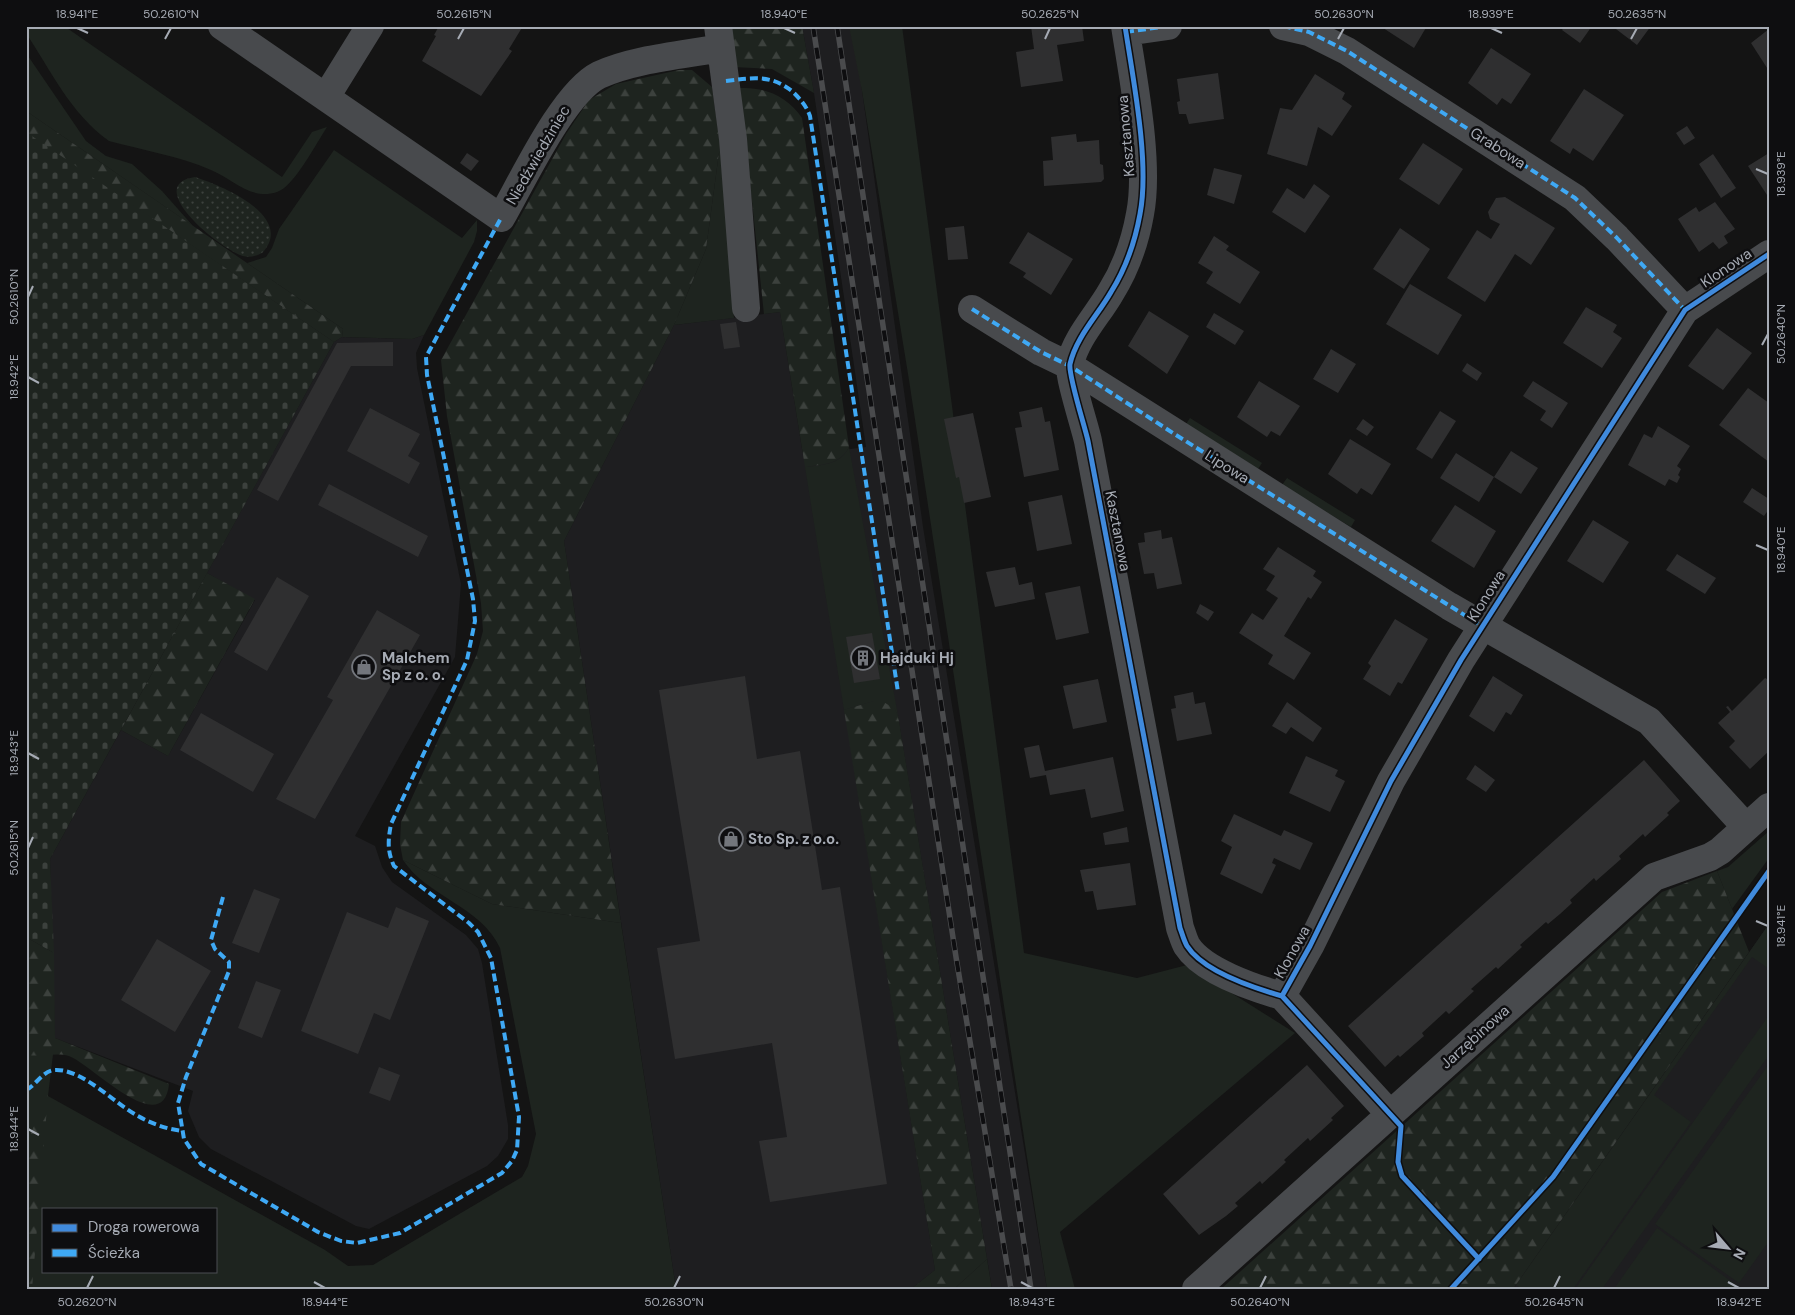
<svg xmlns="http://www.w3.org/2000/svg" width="1795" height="1315" font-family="'DM Sans',sans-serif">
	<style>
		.built { fill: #1e1e20 }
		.grass { fill: #1e241f; fill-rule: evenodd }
		.forest { fill: url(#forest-firs) }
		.cemetery { fill: url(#cemetery-stones) }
		.park { fill: url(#park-dots) }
		.building { fill: #2f2f30 }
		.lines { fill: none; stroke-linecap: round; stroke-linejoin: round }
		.minor { stroke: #484a4d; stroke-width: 28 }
		.rail-casing { stroke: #4a4b4d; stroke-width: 5.5 }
		.rail { stroke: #0e0e10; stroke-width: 4; stroke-dasharray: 11; stroke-linecap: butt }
		.quiet { stroke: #3fa9f5; stroke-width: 4; stroke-dasharray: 8 4; stroke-linecap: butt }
		.cycleway-casing { stroke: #0e0e10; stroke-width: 8 }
		.cycleway { stroke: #408adc; stroke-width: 5 }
		.ticks { fill: none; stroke: #a6abb4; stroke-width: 2 }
		.labels { text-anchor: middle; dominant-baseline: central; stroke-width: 5; stroke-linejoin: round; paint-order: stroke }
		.street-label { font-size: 15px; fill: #a6abb4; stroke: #0e0e10 }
		.poi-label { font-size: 15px; font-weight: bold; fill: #a6abb4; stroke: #0e0e10; text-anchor: start }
		.neatline { fill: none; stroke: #a6abb4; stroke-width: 2 }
		.ticks-label { font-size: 12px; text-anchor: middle; fill: #a6abb4 }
	</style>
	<defs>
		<pattern id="forest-firs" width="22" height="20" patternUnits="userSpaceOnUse" patternTransform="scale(1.25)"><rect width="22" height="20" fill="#1e241f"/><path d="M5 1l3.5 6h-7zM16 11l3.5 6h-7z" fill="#3c413d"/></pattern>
		<pattern id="cemetery-stones" width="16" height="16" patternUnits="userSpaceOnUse" patternTransform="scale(1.25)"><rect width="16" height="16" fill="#1e241f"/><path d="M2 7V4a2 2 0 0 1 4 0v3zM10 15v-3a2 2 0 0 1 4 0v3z" fill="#3c413d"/></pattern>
		<pattern id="park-dots" width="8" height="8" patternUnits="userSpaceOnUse" patternTransform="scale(1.25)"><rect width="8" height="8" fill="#1e241f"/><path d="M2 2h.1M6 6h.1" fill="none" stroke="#3c413d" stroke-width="1.8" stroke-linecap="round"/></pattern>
	</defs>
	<rect width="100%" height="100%" fill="#141414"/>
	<path class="built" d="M802,26H853L923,527L1047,1289H992L899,722L848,731L935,1270L911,1289H676L564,541L674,325L780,312L803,455L866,447L814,93Z
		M424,335L416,353L417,368L461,584L455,657L355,836L375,846L382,867L392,882L466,935L478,949L482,963L508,1125V1139L498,1156L487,1166L369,1229L356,1226L211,1149L199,1137L188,1111L193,1091L55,1038L50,859L121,730L168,756L255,600L207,573L334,342L342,337L412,339Z
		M1769,924V1289H1513L1516,1285Z"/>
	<path class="grass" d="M26,26H64L282,177L312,132L327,127C317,142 294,187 277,192C251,201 233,179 211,170C179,156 142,150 109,141C71,114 51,71 26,33Z
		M849,26H902L1024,953L1137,978L1187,965L1295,1033L1060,1232L1075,1289H1047L909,380L862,91Z
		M26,53L86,141L106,156L132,164L162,191L193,226L26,111Z
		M720,145L734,318L674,325L706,249Z
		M334,150L462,238L477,220V231L474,242L424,335L412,339L342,337L343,329L247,263L266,257L272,248L279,229Z
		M1190,418L1262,463L1258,469L1186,424Z
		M849,447L899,721L895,709L874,701L844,710L805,467C823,465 840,465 849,447Z
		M1287,478L1355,520L1351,527L1282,485Z
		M1769,831V858L1732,909L1717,871L1728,867Z
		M403,860L492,904L621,923L676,1289H26V963L55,1038L48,1096L325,1250L348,1266L373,1265L522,1177L528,1166L536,1134L500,948C481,906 427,897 403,860ZM44,1209H216V1271H44Z
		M1769,924V969L1752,957L1654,1095L1691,1122L1573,1289H1522L1516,1285Z
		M1769,1015V1055L1602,1289H1575Z
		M1769,1064V1241L1739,1283L1655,1224Z
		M1657,1228L1739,1287L1742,1289H1614Z
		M987,1259L992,1289H954Z"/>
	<path class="forest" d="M728,26H802L814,93L772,69L734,67Z
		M679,70H692L712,87L720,145L706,249L674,325L564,541L621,923L492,904L403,860L400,844L401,822L477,654L483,631L481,603L447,416L441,360L566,134L589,100L616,84Z
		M740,88C765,87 787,96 802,118L849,447C839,465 823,464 805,467L780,312L764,314Z
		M26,111L343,329L342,337L334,342L26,133Z
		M207,573L255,599L168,756L121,730Z
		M874,701H882L895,709L899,721L987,1259L954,1289H911L935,1270L844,710Z
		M1717,871L1749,952L1513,1289H1221L1662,892Z
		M26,937L54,953L55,1038L169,1084C163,1141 90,1063 69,1056C57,1052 40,1057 26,1055Z
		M48,1095L32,1289H26V1149L32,1130Z"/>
	<path class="cemetery" d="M26,132L334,342L50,859L54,953L26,937Z"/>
	<path class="park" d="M195,177C223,186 296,217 262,253C256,256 249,258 243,256C221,250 141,185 195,177Z"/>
	<path class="building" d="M439,26H523L509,49L512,51L481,96L422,61L436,36L434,35Z
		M1031,26H1082L1084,41L1057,45L1063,81L1021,87L1016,52L1034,49Z
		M1380,26H1427L1414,48Z
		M1565,26H1592L1580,43L1562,30Z
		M1612,26H1651L1637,45Z
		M1769,29V71L1751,43Z
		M1491,48L1531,74L1511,104L1502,98L1497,105L1468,83Z
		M1218,73L1224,119L1189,124L1186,114H1179L1177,102L1180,101L1177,79Z
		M1315,74L1345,93L1342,99L1352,106L1332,136L1318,127L1307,166L1267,154L1280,108L1292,110Z
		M1584,89L1624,115L1593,161L1573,148L1570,154L1550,141Z
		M1687,126L1695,138L1684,145L1676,133Z
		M1076,134L1077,142L1099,140L1100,164L1103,165L1104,179L1101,182L1044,186L1043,161L1053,160L1051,137Z
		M1423,143L1463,169L1439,205L1399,179Z
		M467,153L479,161L471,171L460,163Z
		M1769,153V198L1748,166Z
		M1713,154L1736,188L1721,198L1699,164Z
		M1214,168L1242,175L1234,204L1207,195Z
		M1314,184L1330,196L1305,233L1272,212L1287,188L1304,199Z
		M1505,197L1555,228L1531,265L1515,254L1485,302L1447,278L1477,230L1491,239L1500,224L1490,219L1488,212L1496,198Z
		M1715,202L1735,229L1724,236L1728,243L1719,249L1713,242L1699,252L1678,219L1696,207L1699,212Z
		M964,226L968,259L948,260L945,228Z
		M1400,228L1430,249L1404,289L1373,269Z
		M1028,232L1073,259L1051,295L1023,277L1026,273L1009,263Z
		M1214,236L1229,246L1226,250L1260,272L1240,304L1206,283L1213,272L1198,263Z
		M1410,284L1462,315L1438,355L1386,324Z
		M1586,307L1617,325L1613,332L1622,338L1602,368L1563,343Z
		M1149,311L1189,336L1167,374L1128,346Z
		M1214,313L1244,331L1235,345L1206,327Z
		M736,322L740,347L724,349L720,324Z
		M1717,328L1752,353L1723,390L1688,366Z
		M393,342V366H351L278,501L257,490L337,343Z
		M1331,349L1356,364L1338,393L1313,379Z
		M1467,363L1482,373L1477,381L1462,371Z
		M1259,381L1300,406L1280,436L1271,431L1267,437L1237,417Z
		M1533,381L1568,403L1552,428L1540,420L1546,411L1523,396Z
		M1748,388L1769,403V462L1719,425Z
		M1042,407L1045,422L1050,421L1059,470L1024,477L1015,428L1022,427L1019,412Z
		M370,408L420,434L408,456L420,463L409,484L347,451Z
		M1440,411L1456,421L1432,459L1416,449Z
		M973,413L991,497L964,503L959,477L956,478L944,419Z
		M1363,419L1374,427L1367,436L1356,429Z
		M1658,426L1690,446L1677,466L1681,469L1678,475L1680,477L1677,483L1669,479L1665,486L1628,465L1644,434L1652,438Z
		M1350,439L1391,464L1372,495L1361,488L1357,494L1328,474Z
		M1511,451L1538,468L1521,494L1494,477L1479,502L1440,478L1456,453L1494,477Z
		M329,484L428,536L418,557L318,505Z
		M1752,488L1769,499V509L1764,516L1743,502Z
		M1062,495L1072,544L1037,551L1028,502Z
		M1455,505L1496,531L1474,568L1431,541Z
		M1593,520L1629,542L1603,583L1567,561Z
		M1161,530L1162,539L1172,537L1182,584L1157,589L1154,573L1144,574L1138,543L1145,542L1144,533Z
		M1278,547L1316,571L1313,576L1322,582L1311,599L1308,597L1284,636L1311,653L1294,680L1268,664L1273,655L1239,633L1252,613L1263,620L1278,598L1266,590L1275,576L1263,569Z
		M1677,554L1716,578L1705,594L1666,570Z
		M1015,567L1019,585L1032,582L1035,599L995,607L986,572Z
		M277,577L309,596L267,671L234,652Z
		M1080,586L1089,633L1056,640L1045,593Z
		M1200,604L1214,612L1208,621L1196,613Z
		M377,610L420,635L315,819L276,799L333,700L327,697Z
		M1395,619L1428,639L1402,684L1398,682L1390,696L1363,679L1371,666L1368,663Z
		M872,633L880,679L854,683L846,637Z
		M745,676L757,759L800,751L822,890L840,887L887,1184L770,1202L759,1141L787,1137L772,1043L675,1059L657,948L700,941L659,690Z
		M1493,676L1523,695L1511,715L1506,712L1494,732L1469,716Z
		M1765,678L1767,679L1769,678V751L1750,769L1729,747L1735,741L1718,723L1730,712L1726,707L1728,706L1732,711Z
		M1098,679L1107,722L1073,729L1063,686Z
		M1193,692L1195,704L1205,702L1212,734L1177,741L1171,709L1176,708L1174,696Z
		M1287,702L1322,728L1313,742L1291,727L1286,734L1272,726Z
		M201,713L274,754L253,792L180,750Z
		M1039,745L1045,771L1113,757L1124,811L1091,818L1085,789L1050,795L1046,775L1030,778L1024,748Z
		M1306,756L1338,770L1335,776L1345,781L1330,812L1289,793Z
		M1644,760L1680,801L1667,813L1669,815L1645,837L1643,834L1619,856L1621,859L1596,881L1594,878L1570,900L1572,903L1560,914L1548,924L1546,922L1520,945L1522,947L1498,969L1496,967L1471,989L1474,991L1449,1014L1446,1011L1422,1033L1424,1036L1400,1057L1398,1055L1385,1067L1348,1026Z
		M1475,765L1495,780L1486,792L1466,779Z
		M1234,814L1281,836L1284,830L1313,843L1300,870L1274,858L1272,863L1276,865L1262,894L1220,874L1232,847L1221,841Z
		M1127,827L1129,842L1105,845L1103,833Z
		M1130,863L1136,905L1097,910L1093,891L1085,892L1080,870Z
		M254,889L280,899L259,953L232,943Z
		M396,907L429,921L390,1020L374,1013L358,1054L301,1031L347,912L388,928Z
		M157,939L211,971L175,1032L121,1000Z
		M256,981L281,990L262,1038L238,1028Z
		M1307,1065L1344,1106L1331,1118L1333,1120L1310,1141L1308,1138L1284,1160L1286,1162L1262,1184L1260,1181L1235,1203L1238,1206L1226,1216L1199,1235L1163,1194Z
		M379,1067L400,1075L390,1101L369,1093Z"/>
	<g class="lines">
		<path class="minor" d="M222,26L501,218C522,182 563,93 599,75C634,59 683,55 721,48
			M718,26L733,139L746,308
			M1125,26C1133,79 1150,163 1140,214C1135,242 1126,268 1111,292C1098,315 1076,337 1070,364C1068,375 1085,427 1088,441L1180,928C1182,933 1184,941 1187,946C1203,971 1254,988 1282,996
			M1283,26L1309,32L1347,51L1575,198L1617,238L1685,310
			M1126,32L1168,26
			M326,97L370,26
			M972,309L1041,352L1070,366L1449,606L1649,721L1746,827
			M1282,996L1310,946L1391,781L1461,660L1685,310L1769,254
			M1282,996L1390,1114
			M1196,1289L1654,877L1710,857L1720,851L1769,807"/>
		<g class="rail-casing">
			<path id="rail" d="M813,26L956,957L1011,1289
				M837,26L1031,1289"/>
		</g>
		<use href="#rail" class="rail"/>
		<path class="quiet" d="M1283,26L1309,32L1347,51L1575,198L1617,238L1685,310
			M1126,32L1168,26
			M726,81C752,78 770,74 792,91C800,99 806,105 810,116L898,692
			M972,309L1041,352L1070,366L1176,435L1482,626
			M223,897L211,940L215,949L229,962V971L186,1077L178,1103L184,1139L201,1164L318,1232L341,1241L357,1243L400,1233L502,1173L512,1161L517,1150L519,1117L491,958L478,932L469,923L394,866C387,851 388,840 391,824L467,660L475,621L473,599L427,375L426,357L501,218
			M26,1090C36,1085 43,1071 54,1070C82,1068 115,1104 138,1116C152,1124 167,1129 182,1131"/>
		<g class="cycleway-casing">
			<path id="cycleway" d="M1125,26C1133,79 1150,163 1140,214C1135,242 1126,268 1111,292C1098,315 1076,337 1070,364C1068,375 1085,427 1088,441L1180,928C1182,933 1184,941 1187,946C1203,971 1254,988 1282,996
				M1282,996L1310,946L1391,781L1461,660L1685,310L1769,254
				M1282,996L1401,1126L1398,1162L1402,1176L1479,1259
				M1451,1289L1553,1177L1769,871"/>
		</g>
		<use href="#cycleway" class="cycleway"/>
	</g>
	<path class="ticks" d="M77,28L88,33M784,28L795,33M1491,28L1502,33M165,39L171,28M458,39L464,28M1045,39L1050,28M1338,39L1344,28M1631,39L1637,28M1756,169L1768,174M28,297L33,286M1762,345L1768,334M28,377L39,383M1756,545L1768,550M28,753L39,759M28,848L33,837M1756,921L1768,926M28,1129L39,1135M314,1282L325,1288M1021,1282L1032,1288M1728,1282L1739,1288M87,1288L93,1276M674,1288L680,1276M1260,1288L1266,1276M1554,1288L1560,1276"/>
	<defs>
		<g id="building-ring" transform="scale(1.25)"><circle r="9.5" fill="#0e0e10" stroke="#73767c" stroke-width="1.5"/><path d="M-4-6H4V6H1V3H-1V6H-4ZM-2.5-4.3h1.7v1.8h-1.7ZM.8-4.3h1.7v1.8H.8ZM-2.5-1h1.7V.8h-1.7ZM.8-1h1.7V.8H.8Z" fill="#73767c"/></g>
		<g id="shop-ring" transform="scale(1.25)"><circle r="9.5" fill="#0e0e10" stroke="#73767c" stroke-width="1.5"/><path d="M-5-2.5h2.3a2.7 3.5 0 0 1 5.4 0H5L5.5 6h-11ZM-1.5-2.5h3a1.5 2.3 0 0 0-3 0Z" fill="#73767c"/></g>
	</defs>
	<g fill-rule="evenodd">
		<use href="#building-ring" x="863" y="658"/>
		<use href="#shop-ring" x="364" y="667"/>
		<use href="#shop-ring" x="731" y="839"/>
	</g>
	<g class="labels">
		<g class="street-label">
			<text transform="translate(1126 136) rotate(-95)">Kasztanowa</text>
			<text transform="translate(1498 148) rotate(33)">Grabowa</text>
			<text transform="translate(538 155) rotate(-60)">Niedźwiedziniec</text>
			<text transform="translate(1726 268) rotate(-34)">Klonowa</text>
			<text transform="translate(1227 467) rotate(32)">Lipowa</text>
			<text transform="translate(1118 531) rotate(79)">Kasztanowa</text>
			<text transform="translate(1486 596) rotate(-58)">Klonowa</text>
			<text transform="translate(1292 952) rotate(-61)">Klonowa</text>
			<text transform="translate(1475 1037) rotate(-42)">Jarzębinowa</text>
		</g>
		<g class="poi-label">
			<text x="382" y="658">Malchem<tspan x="382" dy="17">Sp z o. o.</tspan></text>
			<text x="880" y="658">Hajduki Hj</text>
			<text x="748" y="839">Sto Sp. z o.o.</text>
		</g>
	</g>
	<rect width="1795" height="1315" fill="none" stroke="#0e0e10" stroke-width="55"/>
	<rect x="42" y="1208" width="175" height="65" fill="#0e0e10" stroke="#4b4d52"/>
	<rect x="52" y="1224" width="25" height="8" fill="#408adc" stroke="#4b4d52"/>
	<text x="88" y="1232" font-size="15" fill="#a6abb4">Droga rowerowa</text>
	<rect x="52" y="1249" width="25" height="8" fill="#3fa9f5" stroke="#4b4d52"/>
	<text x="88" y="1258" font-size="15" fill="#a6abb4">Ścieżka</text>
	<g transform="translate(1728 1248) rotate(118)" stroke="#0e0e10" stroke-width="4" paint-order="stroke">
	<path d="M0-4L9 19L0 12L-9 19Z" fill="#a6abb4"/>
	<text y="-8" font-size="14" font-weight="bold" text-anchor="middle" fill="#a6abb4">N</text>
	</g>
	<rect x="28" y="28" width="1740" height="1260" class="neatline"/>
	<g class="ticks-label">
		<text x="77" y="18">18.941°E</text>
		<text x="171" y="18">50.2610°N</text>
		<text x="464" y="18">50.2615°N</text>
		<text x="784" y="18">18.940°E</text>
		<text x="1050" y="18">50.2625°N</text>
		<text x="1344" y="18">50.2630°N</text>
		<text x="1491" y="18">18.939°E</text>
		<text x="1637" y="18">50.2635°N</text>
		<text transform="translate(1781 174) rotate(-90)" y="4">18.939°E</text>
		<text transform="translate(14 297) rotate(-90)" y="4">50.2610°N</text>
		<text transform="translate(1781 334) rotate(-90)" y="4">50.2640°N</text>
		<text transform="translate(14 377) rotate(-90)" y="4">18.942°E</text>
		<text transform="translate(1781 550) rotate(-90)" y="4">18.940°E</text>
		<text transform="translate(14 753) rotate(-90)" y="4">18.943°E</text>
		<text transform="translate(14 848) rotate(-90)" y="4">50.2615°N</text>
		<text transform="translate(1781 926) rotate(-90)" y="4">18.941°E</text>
		<text transform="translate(14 1129) rotate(-90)" y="4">18.944°E</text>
		<text x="87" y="1306">50.2620°N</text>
		<text x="325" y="1306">18.944°E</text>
		<text x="674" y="1306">50.2630°N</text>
		<text x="1032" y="1306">18.943°E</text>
		<text x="1260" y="1306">50.2640°N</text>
		<text x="1554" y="1306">50.2645°N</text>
		<text x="1739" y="1306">18.942°E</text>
	</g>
</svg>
